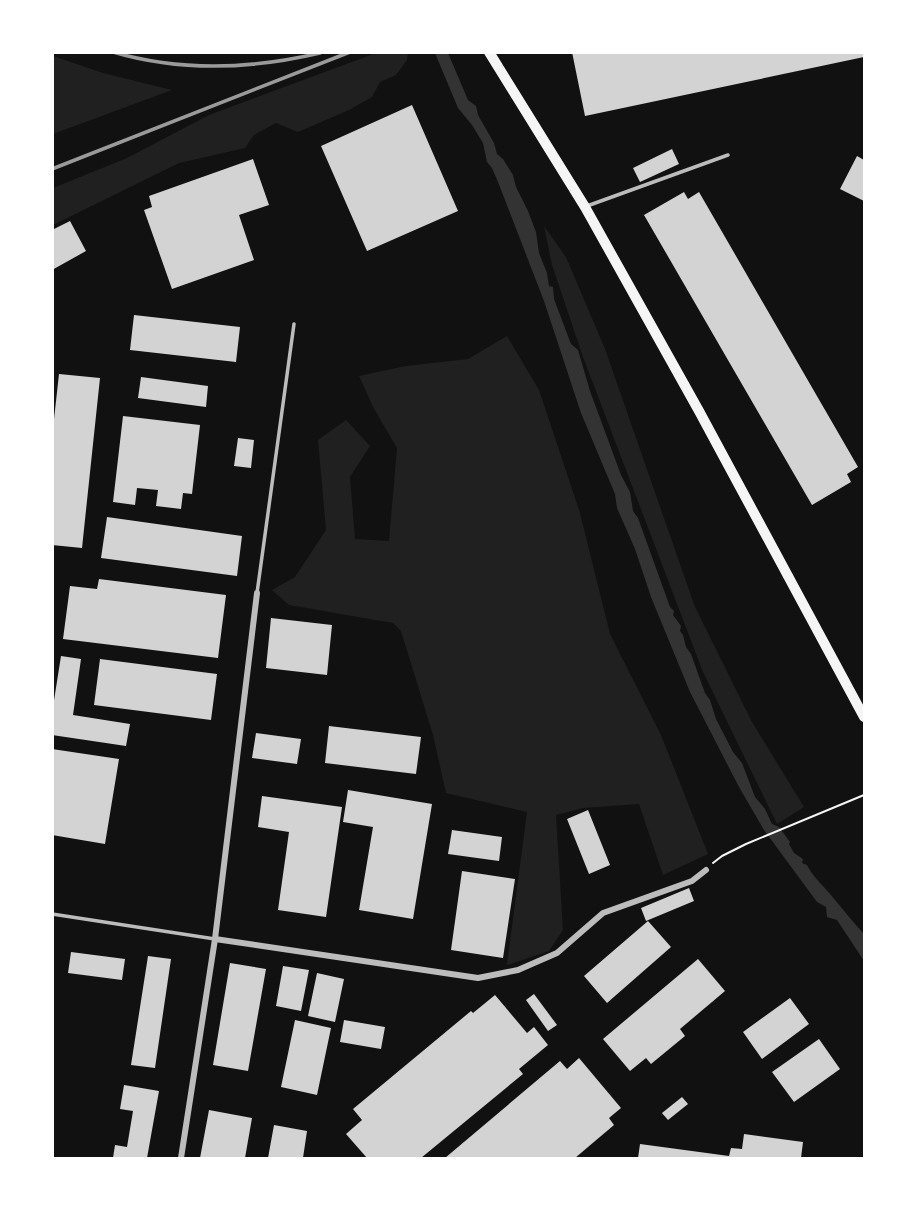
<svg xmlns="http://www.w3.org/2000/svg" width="917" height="1211" font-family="'DM Sans',sans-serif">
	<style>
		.green { fill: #202020 }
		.water { fill: #333 }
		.building { fill: #d3d3d3 }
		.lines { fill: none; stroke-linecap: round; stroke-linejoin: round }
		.path { stroke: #f5f5f5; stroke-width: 2 }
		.service { stroke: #bcbcbc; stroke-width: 3.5 }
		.minor { stroke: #bcbcbc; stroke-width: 6 }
		.primary { stroke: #f5f5f5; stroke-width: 10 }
		.rail { stroke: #9a9a9a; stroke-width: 3.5 }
	</style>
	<rect width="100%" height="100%" fill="#111"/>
	<path class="green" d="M376,53H408L407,60L396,75L380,82L372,97L349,110L298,132L276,123L254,135L245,148L179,163L53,225V188L127,158L209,115Z
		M53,56L103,73L172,90L53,134Z
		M544,226L566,257L605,349L695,607L752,722L804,807L777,824L703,672L583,357L552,265Z
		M507,336L539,390L580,513L610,634L661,735L708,854L663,875L639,804L583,808L556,815L563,930L549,951L507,965L527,812L446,793L433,735L401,631L393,623L289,605L272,590L295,577L326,530L318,440L346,420L370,446L350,477L355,539L389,541L397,448L373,407L359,376L406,366L468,359Z"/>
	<path class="water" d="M435,53H448L468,100L476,106L478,115L494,143L497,154L503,159L513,175L516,187L528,211L536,232L539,253L547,273L549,286L553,287L554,299L571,344L578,350L590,391L621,475L630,492L633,511L638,518L670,607L674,611L673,615L681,626L680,631L683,635L686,647L691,654L705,693L710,700L716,719L733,752L742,763L755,797L765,809L772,824L779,827L790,842L789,844L794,853L803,859L802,863L807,865C814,879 826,888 835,900C845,912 854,923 864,934V961L837,920L827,917L826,907L817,902L764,830L739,787L690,692L651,597L635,549L617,508L615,494L581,413L544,301L498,182L492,168L487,162L483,143L472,125L458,108Z"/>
	<path class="building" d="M572,52H864V57L585,116Z
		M412,105L458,211L367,251L321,146Z
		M672,149L679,164L640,182L633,168Z
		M857,156L864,160V201L840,189Z
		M253,159L269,205L239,215L254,260L172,289L144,210L152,207L149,196Z
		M684,192L688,199L699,192L858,467L847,474L851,482L812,505L644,215Z
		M70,221L86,251L52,270V230Z
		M134,315L240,327L236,362L130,350Z
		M59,374L100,378L82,548L52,545V437Z
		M141,377L208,386L206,407L138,398Z
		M123,416L200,425L192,494L183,493L181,509L156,506L158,490L137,488L135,505L113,502Z
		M238,438L254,440L251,468L234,466Z
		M107,517L242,536L237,576L101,558Z
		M99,579L226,595L218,658L63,639L70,586L97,589Z
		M271,618L332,625L327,675L266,668Z
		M61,656L81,659L73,715L130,724L126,746L52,735V713Z
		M100,659L217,674L211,720L94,705Z
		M329,726L421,737L416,774L325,763Z
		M256,733L301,739L297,764L252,758Z
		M52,749L119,759L105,844L52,835Z
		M348,790L432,804L413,919L359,910L373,827L343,822Z
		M262,796L342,807L326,917L278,910L289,832L258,827Z
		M588,810L610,865L589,874L567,819Z
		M452,830L502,837L499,861L448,854Z
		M462,871L515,879L503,958L451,950Z
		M689,888L694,901L646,921L641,908Z
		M648,921L671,947L607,1003L584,976Z
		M71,952L125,959L122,980L68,973Z
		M148,956L171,959L155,1068L131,1065Z
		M698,959L725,991L680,1029L685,1036L651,1064L646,1058L630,1071L603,1039Z
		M230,963L266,969L248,1071L213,1065Z
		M283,966L309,970L301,1011L276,1006Z
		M317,973L344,979L335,1022L308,1016Z
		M534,994L557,1025L548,1031L526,1000Z
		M495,995L527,1033L534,1027L548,1045L519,1069L523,1074L421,1158H367L346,1134L362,1120L353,1109L471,1011L473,1013Z
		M790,998L809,1024L762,1059L743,1032Z
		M295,1020L331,1028L317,1095L281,1087Z
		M344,1020L385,1027L381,1049L340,1042Z
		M819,1039L840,1069L794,1102L772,1072Z
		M579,1058L621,1108L609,1118L614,1125L575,1158H445L560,1061L567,1069Z
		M124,1085L159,1091L147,1158H113L115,1145L127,1147L133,1111L120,1109Z
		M682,1097L688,1104L668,1120L662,1113Z
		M209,1110L252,1118L245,1158H200Z
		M274,1125L307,1131L303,1158H268Z
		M744,1134L803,1142L801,1158H638L640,1144L729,1156L731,1148L742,1149Z"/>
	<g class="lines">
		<path class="path" d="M713,863L722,856L746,844L864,795"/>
		<path class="service" d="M587,206L728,155
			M257,593L294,324
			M52,914L215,939"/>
		<path class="minor" d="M215,939L478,978L518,970L557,953L603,913L692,881L706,870
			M181,1158L215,939L257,593"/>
		<path class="primary" d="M489,52L585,207L699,411L864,717"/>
		<path class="rail" d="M113,52C181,72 252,69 320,53
			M52,169L350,52"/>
	</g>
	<rect width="917" height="1211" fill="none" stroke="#ffffff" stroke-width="108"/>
</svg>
